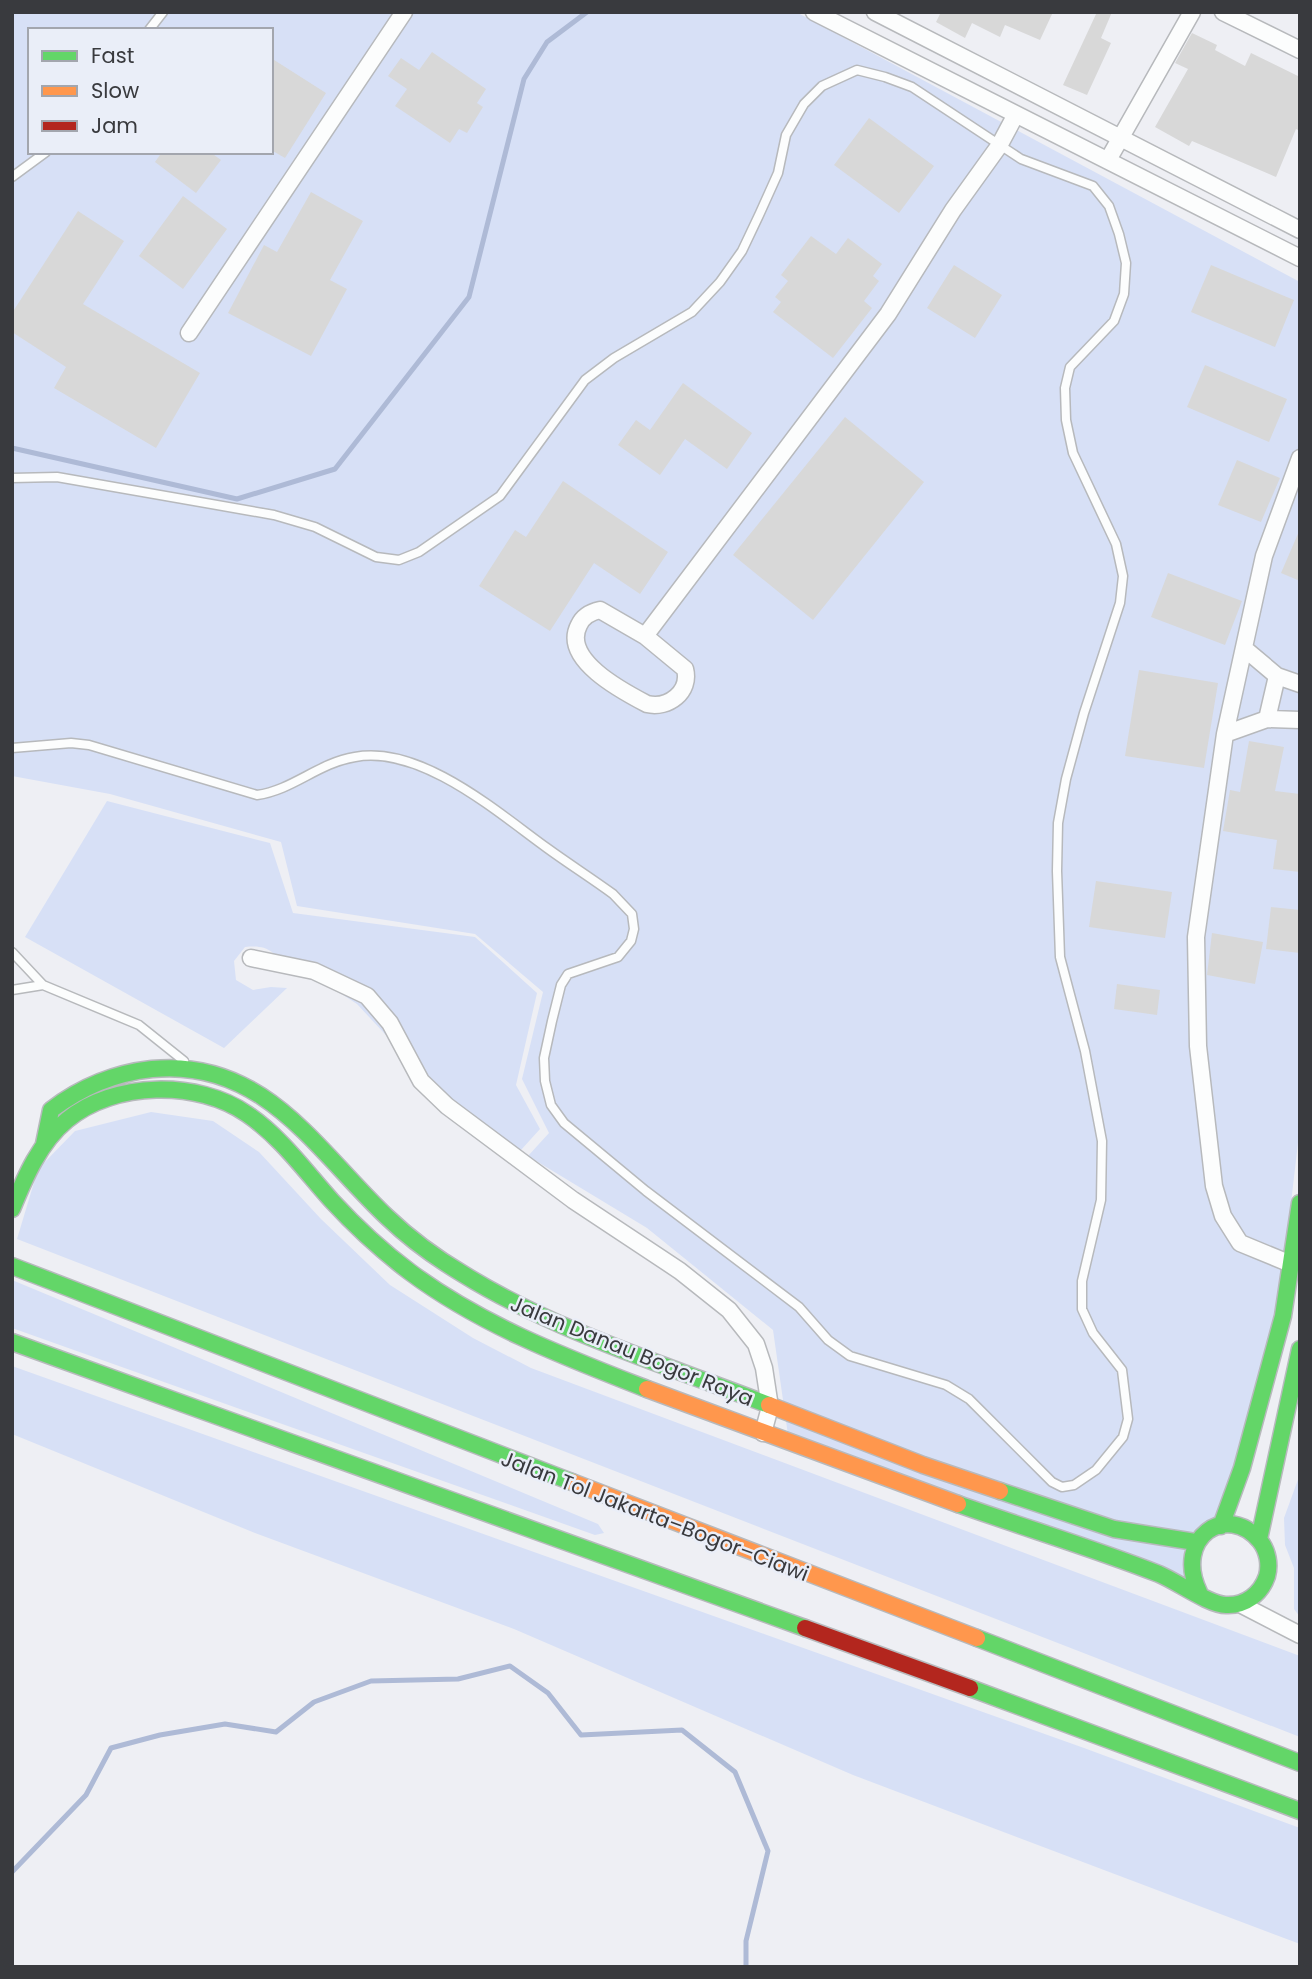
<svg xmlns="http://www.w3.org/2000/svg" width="1312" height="1979" font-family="Poppins,sans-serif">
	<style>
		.green { fill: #d7e0f6; fill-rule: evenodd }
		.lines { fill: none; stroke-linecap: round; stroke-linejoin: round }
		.stream { stroke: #aebad6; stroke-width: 5 }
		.building { fill: #d8d8d8 }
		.lane-casing { stroke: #b7b9bc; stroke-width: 11 }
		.street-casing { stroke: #b7b9bc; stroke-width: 19 }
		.fast-casing { stroke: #b7b9bc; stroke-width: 19 }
		.slow-casing { stroke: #b7b9bc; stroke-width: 19 }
		.jam-casing { stroke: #b7b9bc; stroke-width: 19 }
		.lane { stroke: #fcfdfd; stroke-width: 8 }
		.street { stroke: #fcfdfd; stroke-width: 16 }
		.fast { stroke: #63d668; stroke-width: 16 }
		.slow { stroke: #ff974d; stroke-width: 16 }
		.jam { stroke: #b3261e; stroke-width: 16 }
		.labels { text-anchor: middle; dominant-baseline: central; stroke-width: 5; stroke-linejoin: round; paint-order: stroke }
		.street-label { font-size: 21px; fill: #393a3e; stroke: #eaeef8 }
	</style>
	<rect width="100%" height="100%" fill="#eeeff4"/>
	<path class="green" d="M12,12H796L1300,282L1299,1134L1270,1384L1218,1526L1204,1533L1199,1592L789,1442L773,1330L647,1228L528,1156L549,1133L522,1079L543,992L475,934L297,906L281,842L110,794L12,776ZM30,30H271V152H30Z
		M107,801L270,843L293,913L475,937L537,993L516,1085L540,1129L521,1150L436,1089L357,1004L320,980L284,968C274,950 266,945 245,947L234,961L236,980L253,990L271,987L287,988L224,1048L25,937Z
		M151,1112L213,1121L259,1152L321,1219L390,1285L473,1338L531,1368L1300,1656V1737L17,1239L38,1169L75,1131Z
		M12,1280L598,1524L604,1533L595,1535L12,1328Z
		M12,1366L1084,1748L1300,1828V1944L853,1775L514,1629L255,1533L12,1434Z
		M1300,1474V1617L1294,1609V1568L1285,1545L1284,1518Z"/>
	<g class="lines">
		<path class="stream" d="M12,448L237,499L335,469L469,297L524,79L547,42L587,12
			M12,1872L86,1795L111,1748L160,1735L225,1724L276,1732L314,1702L371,1681L458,1679L510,1666L548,1693L581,1735L682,1730L735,1772L768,1851L746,1941V1967"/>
	</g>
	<path class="building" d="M941,12H1053L1040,40L1005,25L1000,37L972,23L965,38L936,22Z
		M1097,12H1112L1101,38L1111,43L1087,95L1063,85Z
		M1192,33L1217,45L1215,50L1245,66L1251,53L1300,77V131L1296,129L1276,177L1192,141L1189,146L1155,127L1188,69L1175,63Z
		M432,52L486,89L477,103L483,107L467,133L459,129L450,143L395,106L407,89L388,76L401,58L419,70Z
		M271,58L326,93L285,158L271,150Z
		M869,118L934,166L899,213L834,165Z
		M162,152H210L221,160L196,193L155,162Z
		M311,192L363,221L330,280L347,289L311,356L228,313L264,245L277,252Z
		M183,196L227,229L183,289L139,256Z
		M78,211L124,241L83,304L200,373L156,448L54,388L66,367L12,332V313Z
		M811,236L836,254L848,238L882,264L873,276L879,281L864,301L872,308L833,358L773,312L781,302L775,297L788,281L781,275Z
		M954,265L1002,295L975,338L927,308Z
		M1211,265L1294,300L1275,347L1191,312Z
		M1205,365L1287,399L1269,442L1187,407Z
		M683,383L752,433L727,469L685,439L660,475L618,445L636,420L650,430Z
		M845,417L924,482L813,620L733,555Z
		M1237,460L1280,478L1261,522L1218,505Z
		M563,481L668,552L640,594L594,563L550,631L479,586L515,530L526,537Z
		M1300,529V581L1281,573Z
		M1168,573L1242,601L1225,645L1151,617Z
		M1139,670L1218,683L1204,768L1125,756Z
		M1249,741L1284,747L1275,791L1300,794V872L1273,869L1277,840L1223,831L1230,790L1240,792Z
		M1096,881L1172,892L1165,938L1089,927Z
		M1271,907L1300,910V953L1266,949Z
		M1212,933L1263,942L1255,984L1207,975Z
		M1117,984L1160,990L1157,1015L1114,1009Z"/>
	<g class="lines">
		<g class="lane-casing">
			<path id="lane" d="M149,30L163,12
				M12,177L46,152
				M12,478L57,477L274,515L315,527L376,557L399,560L419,552L500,496L585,380L614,358L692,312L720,282L742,251L760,213L778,173L786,135L804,104L822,86L857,70L885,77L912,87L1021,159L1093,186L1109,206L1119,234L1126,263L1124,294L1114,321L1070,367L1065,388L1066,420L1073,453L1116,544L1123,576L1120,603L1084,713L1066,779L1058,823L1057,871L1060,957L1085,1051L1102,1141L1101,1200L1082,1281V1309L1093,1333L1122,1370L1128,1419L1123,1437L1096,1470L1074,1485L1062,1487L1052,1482L969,1399L946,1385L850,1356L828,1340L799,1307L646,1191L564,1123L551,1105L545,1081L544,1058L552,1021L561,985L568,974L618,957L631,941L634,929L632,914L613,894C591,878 569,864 547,848C497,812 421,745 355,757C318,763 293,790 257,795L89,745L71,743L12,748
				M12,952L43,985L139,1025L184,1061
				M12,990L43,985"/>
		</g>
		<g class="street-casing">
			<path id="street" d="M814,12L1300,258
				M875,12L1300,230
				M1223,12L1300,50
				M1108,160L1192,12
				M189,333L404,12
				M600,610L645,636L685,669C691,692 668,709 647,704C622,691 561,659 579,625C583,616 591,612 600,610Z
				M645,636L888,314L953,210L999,146L1015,116
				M1245,649L1277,676L1300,684
				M1267,719L1277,676
				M1225,734L1267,719L1300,720
				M251,958L314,971L367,996L390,1023L421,1081L447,1106L573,1200L680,1271L729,1310L756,1344L764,1368L770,1407L763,1433
				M1291,1264L1240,1243L1223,1216L1214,1186L1198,1046L1196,937L1225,734L1264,556L1300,458
				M1240,1604L1300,1635"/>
		</g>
		<g class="fast-casing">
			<path id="fast" d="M44,1144L51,1110C81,1087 115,1073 152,1069C264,1058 316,1150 387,1217C410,1239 436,1258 463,1274C557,1332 666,1365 769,1405
				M12,1209C25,1177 40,1142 67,1120C114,1081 198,1080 247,1114C281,1137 305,1171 332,1201C356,1227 382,1251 410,1272C481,1325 565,1357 647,1389
				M12,1266L572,1482
				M12,1342L805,1628
				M1000,1491L1114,1529L1195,1542
				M958,1504C1025,1528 1093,1548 1159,1574C1178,1582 1209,1605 1226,1605C1245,1606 1261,1594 1267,1576C1270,1565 1268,1551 1260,1541C1227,1501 1173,1538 1199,1592
				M1221,1526L1242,1468L1283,1316L1300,1203
				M1259,1539L1300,1349
				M977,1638L1300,1763
				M970,1688L1300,1811"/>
		</g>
		<g class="slow-casing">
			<path id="slow" d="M647,1389L958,1504
				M769,1405L923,1465L1000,1491
				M572,1482L977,1638"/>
		</g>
		<g class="jam-casing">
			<path id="jam" d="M805,1628L970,1688"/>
		</g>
		<use href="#lane" class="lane"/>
		<use href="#street" class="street"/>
		<use href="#fast" class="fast"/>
		<use href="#slow" class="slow"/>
		<use href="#jam" class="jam"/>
	</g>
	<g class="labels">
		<g class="street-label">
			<text transform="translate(632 1351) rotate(22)">Jalan Danau Bogor Raya</text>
			<text transform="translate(655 1516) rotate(21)">Jalan Tol Jakarta–Bogor–Ciawi</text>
		</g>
	</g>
	<rect width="1312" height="1979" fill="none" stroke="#393a3e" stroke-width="28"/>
	<rect x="28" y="28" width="245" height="126" fill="#eaeef8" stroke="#a3a6ae" stroke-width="2"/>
	<rect x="42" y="51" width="35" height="10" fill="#63d668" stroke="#a3a6ae" stroke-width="2"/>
	<text x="91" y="63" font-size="21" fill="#393a3e">Fast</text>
	<rect x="42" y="86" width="35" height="10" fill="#ff974d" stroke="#a3a6ae" stroke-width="2"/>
	<text x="91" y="98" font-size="21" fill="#393a3e">Slow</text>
	<rect x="42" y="121" width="35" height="10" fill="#b3261e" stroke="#a3a6ae" stroke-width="2"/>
	<text x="91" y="133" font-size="21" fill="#393a3e">Jam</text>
</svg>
